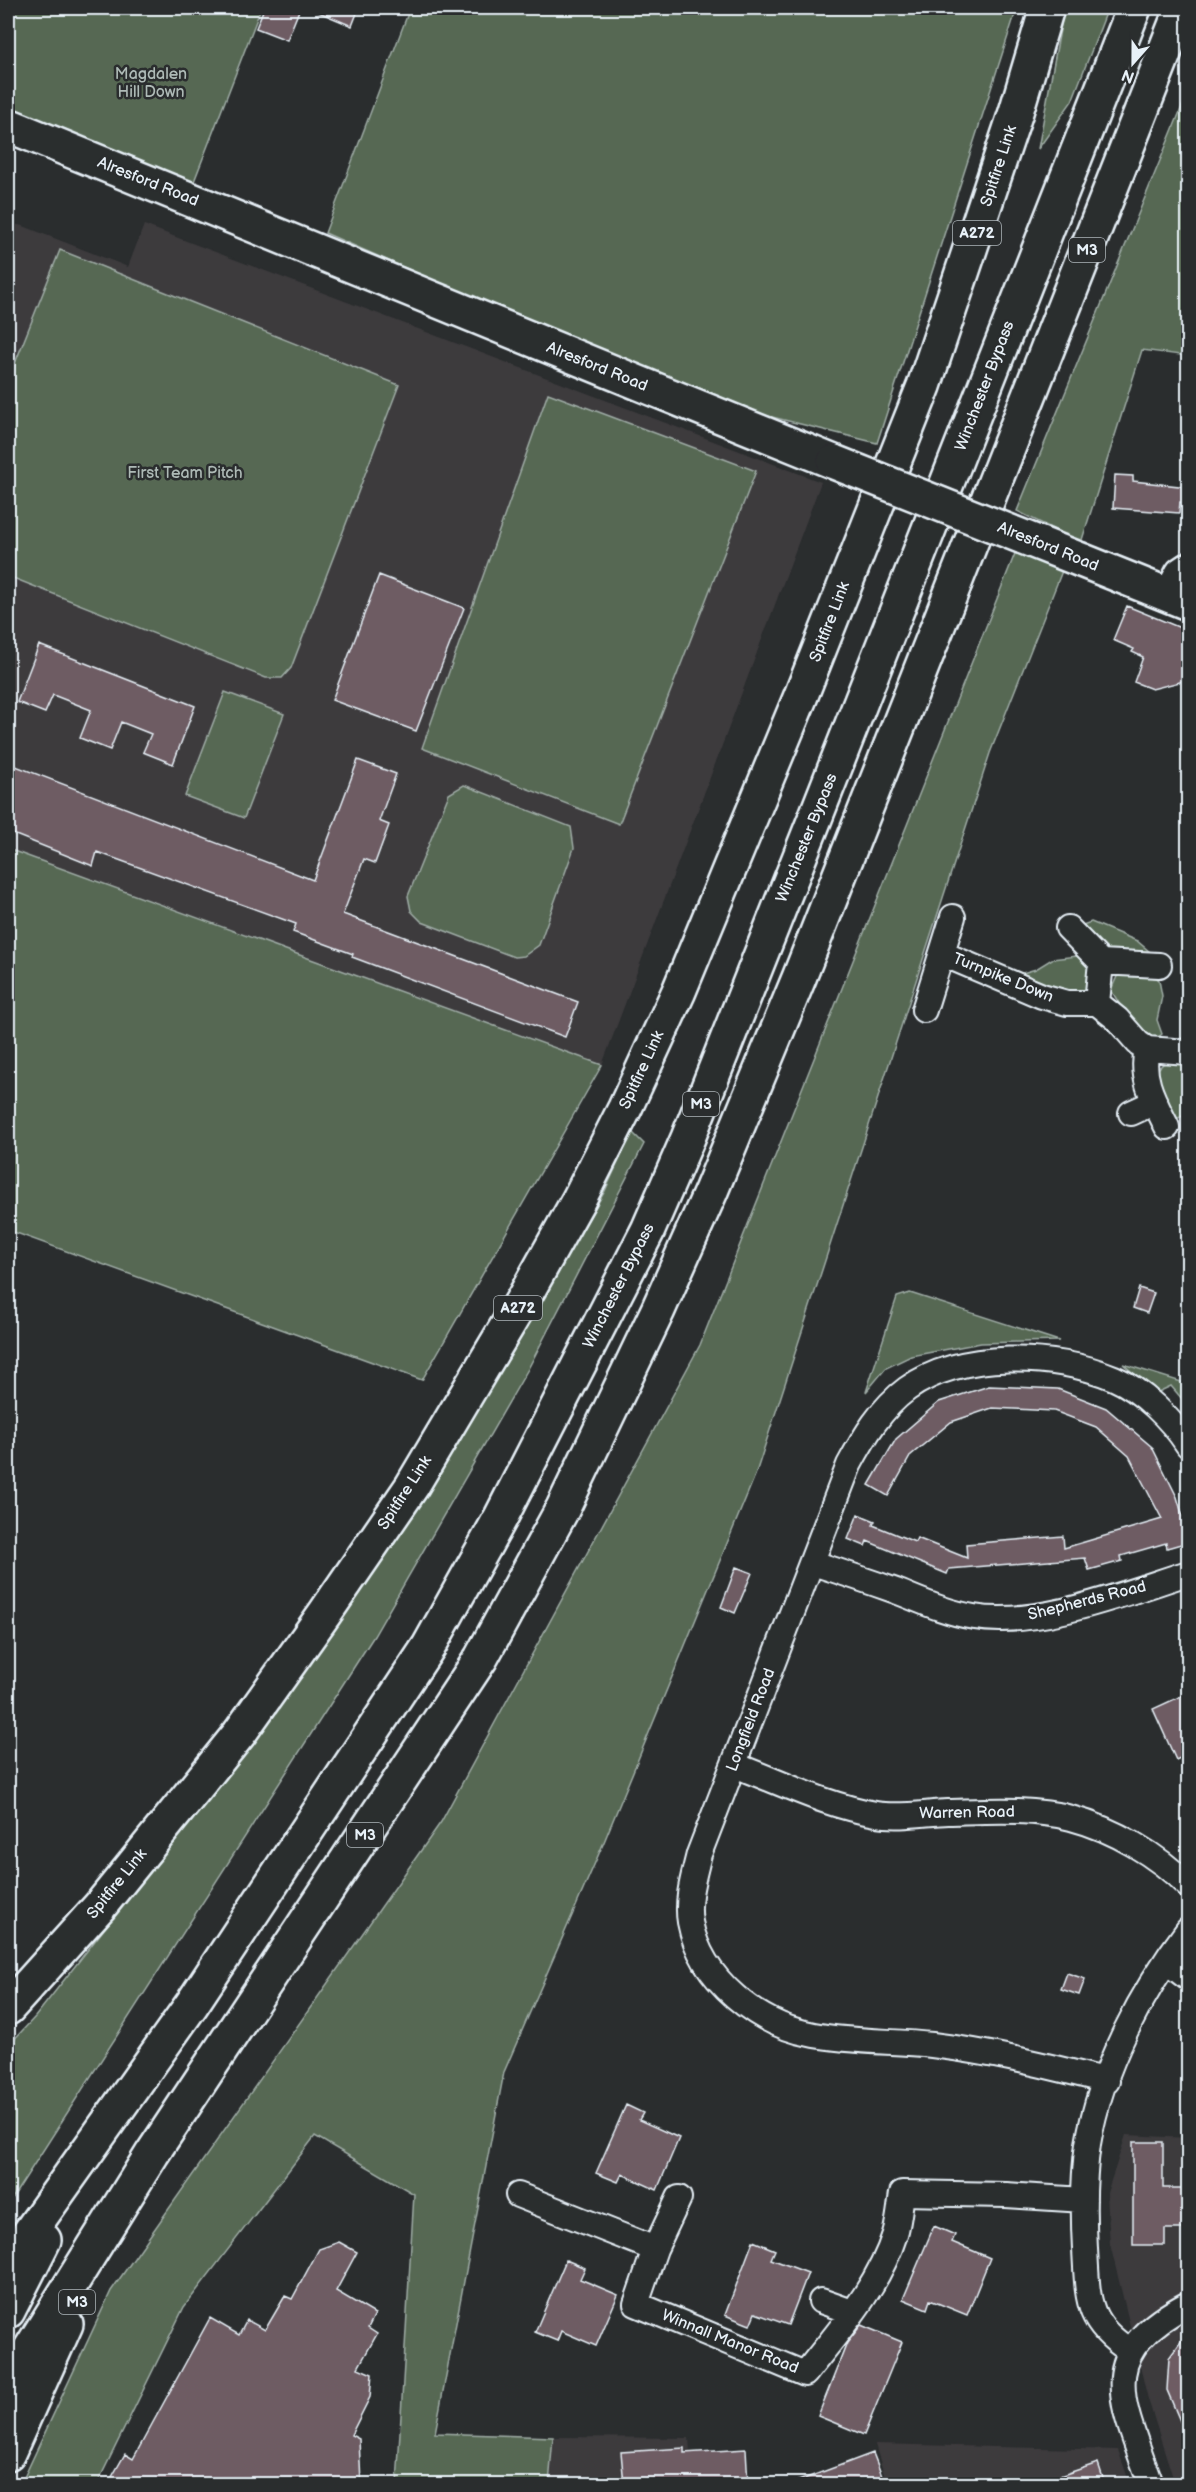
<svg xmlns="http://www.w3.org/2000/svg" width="1196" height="2492" font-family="'Balsamiq Sans',sans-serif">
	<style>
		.built { fill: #3e3b3e }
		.green { fill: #566853; stroke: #9faca6; stroke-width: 1.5 }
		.building { fill: #6e5c64; stroke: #e8f1f8; stroke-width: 1.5 }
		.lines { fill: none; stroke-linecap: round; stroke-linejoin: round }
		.street-casing { stroke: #e8f1f8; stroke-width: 28 }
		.secondary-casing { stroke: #e8f1f8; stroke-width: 38 }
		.highway-casing { stroke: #e8f1f8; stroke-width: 38 }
		.street { stroke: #2a2d2e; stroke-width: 24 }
		.secondary { stroke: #2a2d2e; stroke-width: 33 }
		.highway { stroke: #2a2d2e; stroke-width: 33 }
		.secondary-bridge-casing { stroke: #e8f1f8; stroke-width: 38; stroke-linecap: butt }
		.secondary-bridge { stroke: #2a2d2e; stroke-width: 33 }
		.labels { text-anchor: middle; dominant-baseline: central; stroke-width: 5; stroke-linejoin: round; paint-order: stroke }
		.shield { fill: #2a2d2e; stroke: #afb6bb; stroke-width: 1.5 }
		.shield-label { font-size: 15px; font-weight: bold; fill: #e8f1f8 }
		.park-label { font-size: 16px; fill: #aebab6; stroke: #2a2d2e }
		.street-label { font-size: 16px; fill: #e8f1f8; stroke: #2a2d2e }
	</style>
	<rect width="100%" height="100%" fill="#2a2d2e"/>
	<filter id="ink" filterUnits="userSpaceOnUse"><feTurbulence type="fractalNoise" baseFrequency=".0167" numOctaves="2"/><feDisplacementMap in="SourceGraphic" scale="12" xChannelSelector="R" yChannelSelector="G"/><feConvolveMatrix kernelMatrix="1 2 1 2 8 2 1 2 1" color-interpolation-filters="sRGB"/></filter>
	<g filter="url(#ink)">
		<path class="built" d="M8,223L23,226L128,267L144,225L821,482L602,1065L8,849Z
			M1126,2135L1188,2138V2484H1175L1148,2399L1110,2244L1107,2193Z
			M553,2437L689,2438L692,2484H549Z
			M875,2444L1118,2450L1130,2484H887Z"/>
		<path class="green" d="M8,8H261L193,184L8,106Z
			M410,8H1017L877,443L756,413L488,304L325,233Z
			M1064,8H1108L1072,101L1038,149Z
			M1188,92V356L1142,350L1081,543L1017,511Z
			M60,250L399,385L291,668L282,678H266L8,576V381Z
			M548,393L756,471L619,824L422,748Z
			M1016,551L1062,571L990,753L756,1473L604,1842L504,2072L435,2433L553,2437L549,2484H397L414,2194L315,2136L184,2307L97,2484H21L111,2291L441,1822L700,1345Z
			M225,692L284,714L244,818L185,796Z
			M464,785L571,827L574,848L539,945L524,956L514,957L422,922L411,911L408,896L449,794Z
			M8,849L602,1065L422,1380L8,1230Z
			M1091,922L1137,941L1157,958L1121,956L1092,946L1074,928Z
			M1077,956C1093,967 1092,978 1085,996L1067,999L1016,975L1036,969L1052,959Z
			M1119,972L1150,973L1159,980L1162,996L1157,1020L1162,1034L1152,1042L1123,1010L1111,990Z
			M1176,1059L1188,1060L1187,1114L1172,1121L1154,1073L1163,1064Z
			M632,1132L644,1144L528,1369L374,1636L8,2205V2046L35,2017L281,1704L522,1332L605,1191Z
			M910,1293L1059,1341L981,1343L911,1356L886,1368L866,1392L897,1297Z
			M1123,1364L1188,1384V1406L1171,1386L1156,1393Z"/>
		<path class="building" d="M264,8H300L287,40L256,28Z
			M309,8H359L352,26Z
			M1115,475L1133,476V481L1188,487V503L1180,502L1179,513L1113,508Z
			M379,575L464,608L416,731L332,700Z
			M1127,606L1188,631V680L1152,689L1134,682L1143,657L1132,652L1134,649L1113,640Z
			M39,645L195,706L173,764L143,752L151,734L121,722L110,750L80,738L91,710L53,695L45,713L17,702Z
			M358,760L396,774L379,821L389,825L375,863L364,859L343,914L578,1002L565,1037L352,957L353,954L293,932L296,924L97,852L93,866L8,832V763L313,880Z
			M1139,1288L1154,1293L1147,1313L1133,1308Z
			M989,1386L1058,1389L1106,1408L1152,1447L1177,1497L1188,1534V1542L1167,1548L1166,1543L1121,1556L1122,1561L1089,1570L1085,1558L949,1569L947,1574L867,1541L865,1546L848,1539L858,1514L875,1521L873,1525L915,1542L917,1538L967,1558L966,1544L1063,1536L1064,1548L1162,1519L1129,1456L1096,1427L1054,1411L992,1408L951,1422L911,1455L888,1496L869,1485L896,1439L939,1402Z
			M736,1567L752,1573L735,1613L721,1607Z
			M1188,1693V1754L1176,1760L1153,1709Z
			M1067,1973L1085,1979L1079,1995L1061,1989Z
			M626,2105L643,2113L639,2120L679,2138L657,2190L622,2174L618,2182L596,2173Z
			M1133,2142H1163V2188H1188V2229H1165V2245H1133Z
			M934,2226L955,2235L952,2242L990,2258L967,2315L930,2300L927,2309L903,2299Z
			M753,2241L775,2250L771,2259L808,2273L788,2325L755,2313L750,2325L725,2315Z
			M339,2242L357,2252L336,2291L375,2314L368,2328L377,2334L358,2368L372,2374L370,2397L351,2435L359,2439L361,2484H108L125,2454L133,2459L210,2318L239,2335L247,2320L265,2330L285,2296L292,2299L319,2249Z
			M566,2260L585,2268L580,2279L618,2295L596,2346L561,2331L557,2341L535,2332Z
			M861,2325L902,2342L864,2435L818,2416L847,2343Z
			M1188,2332V2440L1167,2390L1169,2358Z
			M684,2448V2453L746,2449L748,2484H624L621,2452Z
			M873,2453L885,2484H793V2483Z
			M1098,2463L1105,2484H1043L1042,2482Z"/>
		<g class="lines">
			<g class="street-casing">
				<path id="street" d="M1068,928L1101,962L1097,1003
					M943,954L1042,996L1067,1003H1097L1117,1019L1138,1043L1147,1049L1188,1052
					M1101,962L1159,965
					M924,1010L953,917
					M1147,1049C1140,1078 1154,1101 1167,1127
					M1131,1113L1155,1102
					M813,1563C841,1572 868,1581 896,1591C921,1601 947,1613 974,1617C1039,1628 1127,1592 1188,1573
					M734,1765C780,1782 827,1806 876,1814C899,1818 925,1813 948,1812C989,1811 1032,1808 1071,1818C1113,1829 1158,1855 1188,1886
					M1167,1962L1188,1978
					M1107,2081C1049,2066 991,2052 932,2045C893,2041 853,2042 814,2035C758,2025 701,1980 690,1922C686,1900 694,1875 699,1854L849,1465C864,1437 881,1408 907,1389C961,1350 1055,1353 1114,1378C1142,1390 1172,1420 1188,1445
					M518,2195L655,2249
					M679,2198L655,2249L636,2304L805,2374C839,2330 878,2288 895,2234C899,2221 900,2206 902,2193L1006,2195L1084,2200
					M821,2301L852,2312
					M1130,2351C1085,2322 1088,2299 1085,2249C1083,2214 1083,2178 1088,2144C1101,2067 1142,1991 1188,1930
					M1151,2484C1121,2400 1093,2354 1188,2304"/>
			</g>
			<g class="secondary-casing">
				<path id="secondary" d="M8,125C283,237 558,351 834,462
					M1081,560L1188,603
					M1171,595L1182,574L1188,570"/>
			</g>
			<g class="highway-casing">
				<path id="highway" d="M8,2008L100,1906L239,1734L325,1613L412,1486L522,1301L579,1199L625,1108L679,991L800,698L924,386L1016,112L1047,8
					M8,2263L192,2004L429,1646L501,1517L648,1230L688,1138L812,826L1134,8
					M8,2311L44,2240
					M8,2385L152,2154L481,1658L563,1508L658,1310L711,1191L799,978L1182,8
					M8,2453L66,2324"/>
			</g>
			<use href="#street" class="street"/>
			<use href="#secondary" class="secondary"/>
			<use href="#highway" class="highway"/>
			<g class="secondary-bridge-casing">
				<path id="secondary-bridge" d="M834,462L1081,560"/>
			</g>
			<use href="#secondary-bridge" class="secondary-bridge"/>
		</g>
	</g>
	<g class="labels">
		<g class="shield">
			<rect x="953" y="221" width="48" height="24" rx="4.5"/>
			<rect x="1069" y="238" width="36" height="24" rx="4.5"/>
			<rect x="683" y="1092" width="36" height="24" rx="4.5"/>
			<rect x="494" y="1296" width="48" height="24" rx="4.5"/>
			<rect x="347" y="1823" width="36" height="24" rx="4.5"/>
			<rect x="59" y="2290" width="36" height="24" rx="4.5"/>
		</g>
		<g class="shield-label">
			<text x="977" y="233">A272</text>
			<text x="1087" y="250">M3</text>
			<text x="701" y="1104">M3</text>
			<text x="518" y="1308">A272</text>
			<text x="365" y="1835">M3</text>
			<text x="77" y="2302">M3</text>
		</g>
		<g class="park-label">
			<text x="151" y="74">Magdalen<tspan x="151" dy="18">Hill Down</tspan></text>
			<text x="185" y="473">First Team Pitch</text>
		</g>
		<g class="street-label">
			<text transform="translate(999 166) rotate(-72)">Spitfire Link</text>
			<text transform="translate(148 182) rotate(22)">Alresford Road</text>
			<text transform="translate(597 367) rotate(22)">Alresford Road</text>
			<text transform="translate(985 386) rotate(-69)">Winchester Bypass</text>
			<text transform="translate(1048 547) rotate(22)">Alresford Road</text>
			<text transform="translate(830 622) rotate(-69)">Spitfire Link</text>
			<text transform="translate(807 838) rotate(-68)">Winchester Bypass</text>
			<text transform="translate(1003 978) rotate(22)">Turnpike Down</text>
			<text transform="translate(642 1070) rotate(-65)">Spitfire Link</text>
			<text transform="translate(619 1286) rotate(-63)">Winchester Bypass</text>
			<text transform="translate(405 1493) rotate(-57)">Spitfire Link</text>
			<text transform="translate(1087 1601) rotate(-14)">Shepherds Road</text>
			<text transform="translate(751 1720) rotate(-69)">Longfield Road</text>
			<text transform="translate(967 1813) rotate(-1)">Warren Road</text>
			<text transform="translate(117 1884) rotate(-51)">Spitfire Link</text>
			<text transform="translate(730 2342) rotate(22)">Winnall Manor Road</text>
		</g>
	</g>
	<rect width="1196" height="2492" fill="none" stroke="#2a2d2e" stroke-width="30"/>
	<rect x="15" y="15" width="1166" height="2462" fill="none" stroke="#e8f1f8" stroke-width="2" filter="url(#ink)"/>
	<g transform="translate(1133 63) rotate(201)" stroke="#2a2d2e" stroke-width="4.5" paint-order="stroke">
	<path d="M0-4.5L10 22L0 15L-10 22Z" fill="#e8f1f8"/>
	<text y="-9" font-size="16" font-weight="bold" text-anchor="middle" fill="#e8f1f8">N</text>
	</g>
</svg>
